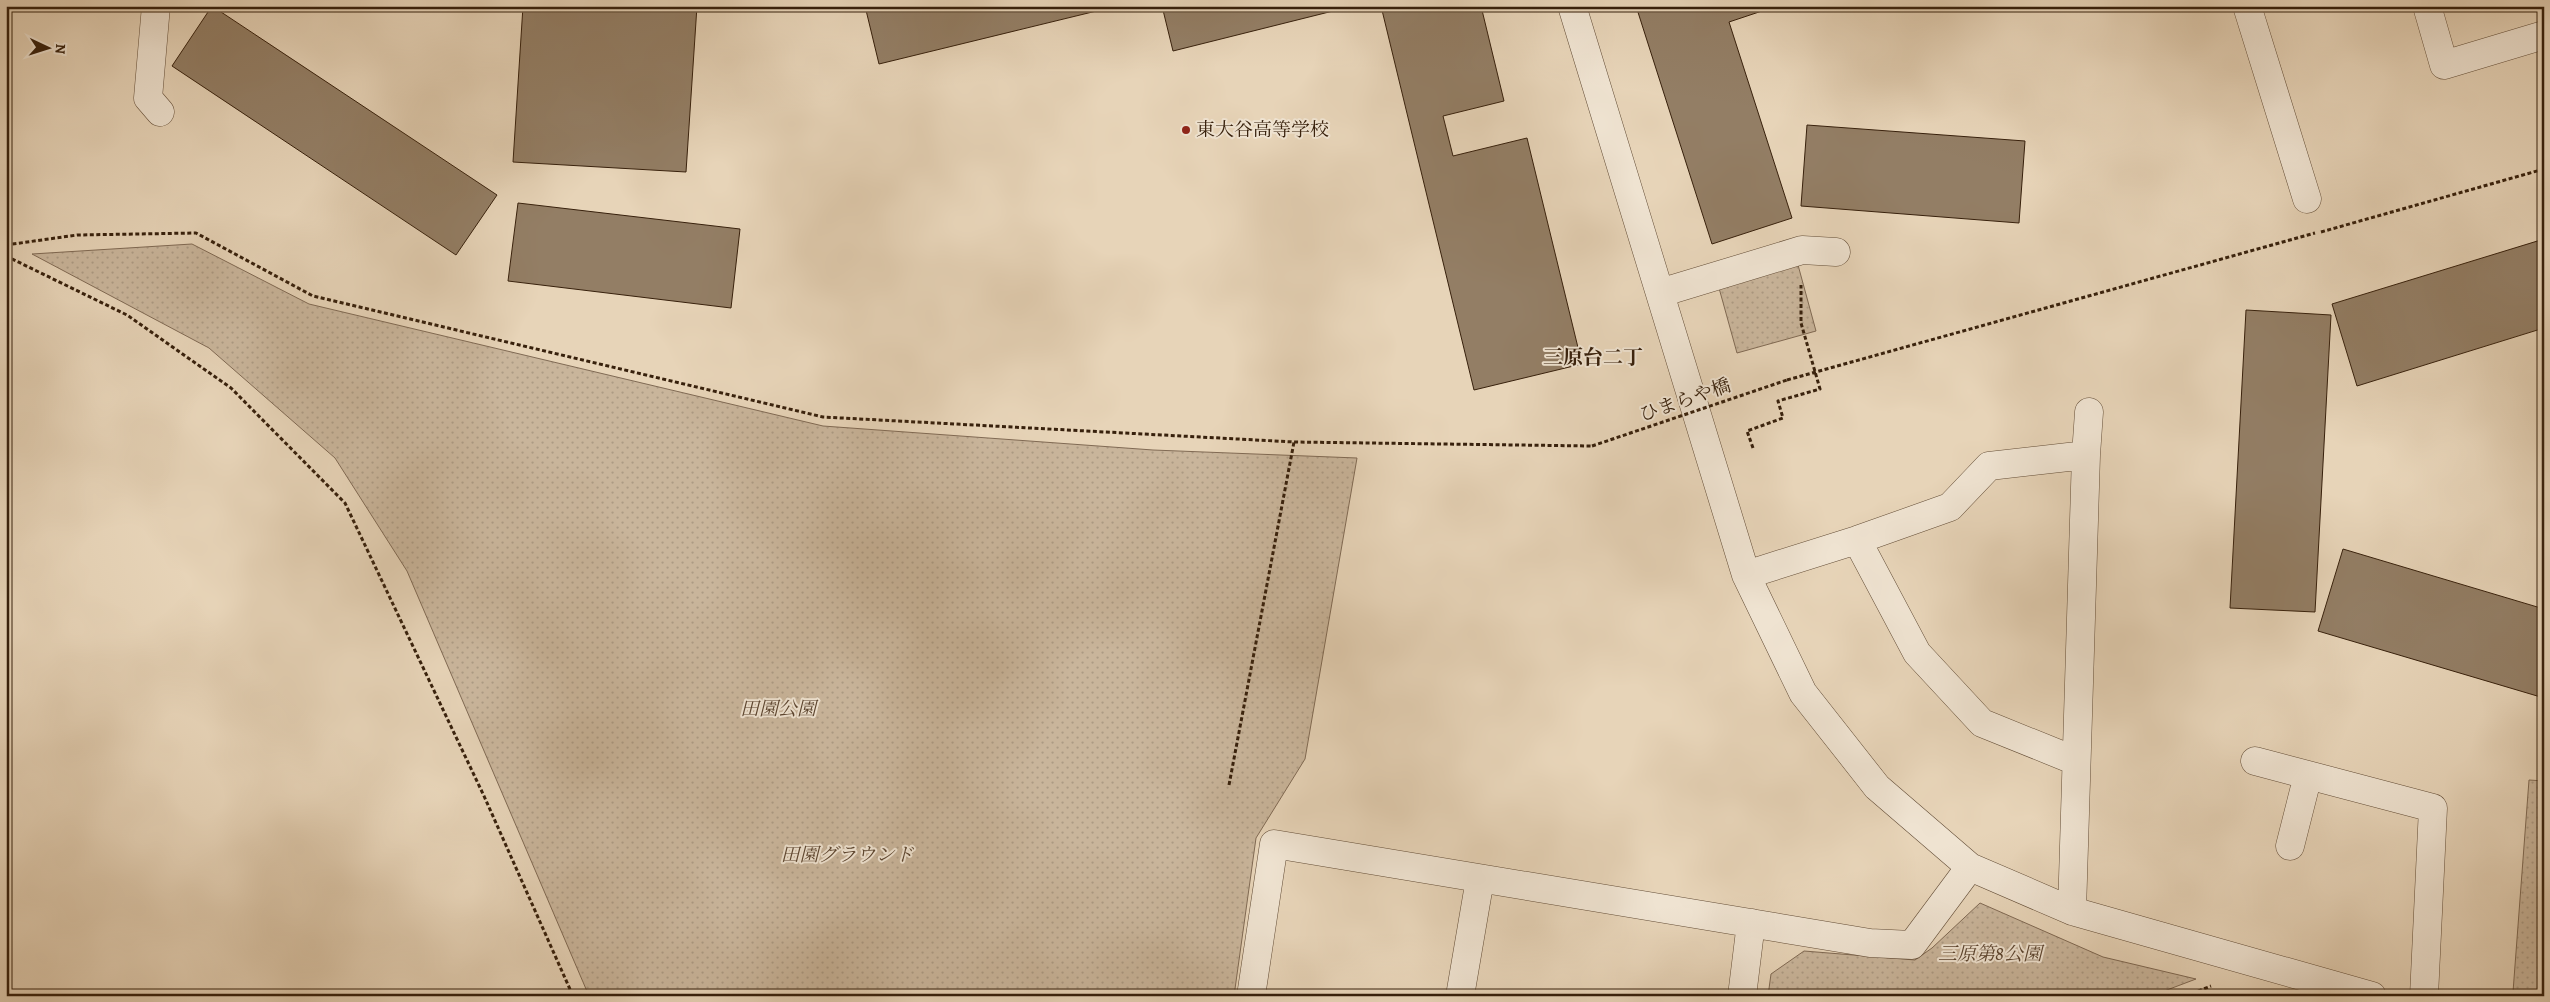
<svg xmlns="http://www.w3.org/2000/svg" width="2550" height="1002" font-family="Alegreya,'Noto Serif JP',serif">
	<style>
		.park { fill: url(#park-dots); stroke: #806a54 }
		.building { fill: #937e65; stroke: #37200c }
		.lines { fill: none; stroke-linecap: round; stroke-linejoin: round }
		.minor-casing { stroke: #634d37; stroke-width: 29 }
		.path { stroke: #37200c; stroke-width: 3; stroke-dasharray: 4 2.5; stroke-linecap: butt }
		.minor { stroke: #efe3d1; stroke-width: 28 }
		.path-bridge { stroke: #37200c; stroke-width: 3; stroke-dasharray: 4 2.5; stroke-linecap: butt }
		.poi-dot { fill: #8f2418; stroke: #efe3d1; stroke-width: 2 }
		.labels { text-anchor: middle; dominant-baseline: central; stroke-width: 4; stroke-linejoin: round; paint-order: stroke }
		.poi-label { font-size: 19px; fill: #37200c; stroke: #efe3d1; text-anchor: start }
		.street-label { font-size: 19px; fill: #37200c; stroke: #efe3d1 }
		.park-label { font-size: 19px; font-style: italic; fill: #5c4530; stroke: #efe3d1 }
		.neighbourhood-label { font-size: 20px; font-weight: bold; fill: #37200c; stroke: #efe3d1 }
	</style>
	<defs>
		<pattern id="park-dots" width="8" height="8" patternUnits="userSpaceOnUse" patternTransform="scale(1.25)"><rect width="8" height="8" fill="#c9b59b"/><path d="M2 2h.1M6 6h.1" fill="none" stroke="#ad9b84" stroke-width="1.8" stroke-linecap="round"/></pattern>
	</defs>
	<rect width="100%" height="100%" fill="#e7d4b8"/>
	<filter id="stains"><feTurbulence type="fractalNoise" baseFrequency=".004" numOctaves="4"/><feColorMatrix values="0 0 0 0 .2 0 0 0 0 .09 0 0 0 0 .02 0 0 0 .5 -.17"/></filter>
	<radialGradient id="worn" r=".72"><stop offset=".6" stop-color="#630" stop-opacity="0"/><stop offset="1" stop-color="#630" stop-opacity=".3"/></radialGradient>
	<path class="park" d="M192,244L309,304L823,426L1153,450L1357,458L1305,759L1256,838L1234,996H589L407,571L335,458L209,348L32,254Z
		M1798,265L1816,331L1737,353L1719,288Z
		M2529,780L2544,781V996H2523L2513,992Z
		M1980,903L2103,957L2196,979L2151,996H1768L1771,974L1804,951L1915,960L1932,948Z"/>
	<path class="building" d="M212,6L497,195L456,255L172,66Z
		M523,6H697L686,172L513,162Z
		M865,6H1117L879,64Z
		M1162,6H1353L1173,51Z
		M1381,6H1481L1504,101L1443,116L1453,156L1527,138L1582,364L1474,390Z
		M1636,6H1777L1729,22L1792,218L1712,244Z
		M1807,125L2025,141L2019,223L1801,206Z
		M518,203L740,229L731,308L508,281Z
		M2544,239V328L2357,386L2332,304Z
		M2246,310L2331,315L2315,612L2230,608Z
		M2343,549L2544,609V698L2318,631Z"/>
	<g class="lines">
		<g class="minor-casing">
			<path id="minor" d="M156,6L148,98L160,112
				M1572,6L1746,575L1803,693L1877,787L1970,867L2072,911L2372,996
				M2247,6L2307,199
				M2427,6L2444,65L2544,35
				M1660,293L1802,250L1836,252
				M1857,540L1917,653L1982,723L2076,761
				M1746,575L1857,540L1950,507L1989,466L2086,455
				M2255,761L2433,808L2424,996
				M2290,846L2308,775
				M2072,911L2086,455L2089,412
				M1251,996L1274,844L1870,943L1912,945L1970,867
				M1460,996L1480,879
				M1742,996L1751,923"/>
		</g>
		<path class="path" d="M2321,232L2544,169
			M6,245L77,235L196,233L313,296L823,417L1294,442L1592,446
			M6,256L127,315L231,388L345,503L484,796L573,996
			M1787,380L2315,233
			M1753,448L1747,431L1783,418L1778,401L1820,389L1801,323V285
			M1229,785L1294,442
			M2186,996L2211,986"/>
		<use href="#minor" class="minor"/>
		<path class="path-bridge" d="M1592,446L1787,380"/>
	</g>
	<circle class="poi-dot" cx="1186" cy="130" r="5"/>
	<g class="labels">
		<g class="poi-label">
			<text x="1196" y="130">東大谷高等学校</text>
		</g>
		<g class="street-label">
			<text transform="translate(1685 400) rotate(-19)">ひまらや橋</text>
		</g>
		<g class="park-label">
			<text x="778" y="709">田園公園</text>
			<text x="847" y="855">田園グラウンド</text>
			<text x="1990" y="954">三原第8公園</text>
		</g>
		<g class="neighbourhood-label">
			<text x="1593" y="357">三原台二丁</text>
		</g>
	</g>
	<rect width="2550" height="1002" fill="none" stroke="#e7d4b8" stroke-width="25"/>
	<rect x="8" y="8" width="2535" height="987" fill="none" stroke="#37200c" stroke-width="2.5"/>
	<rect x="12" y="12" width="2525" height="977" fill="none" stroke="#37200c"/>
	<g transform="translate(48 48) rotate(94)" stroke="#efe3d1" stroke-width="4" paint-order="stroke">
	<path d="M0-4L9 19L0 12L-9 19Z" fill="#37200c"/>
	<text y="-8" font-size="14" font-weight="bold" text-anchor="middle" fill="#37200c">N</text>
	</g>
	<rect width="100%" height="100%" filter="url(#stains)"/>
	<rect width="100%" height="100%" fill="url(#worn)"/>
</svg>
